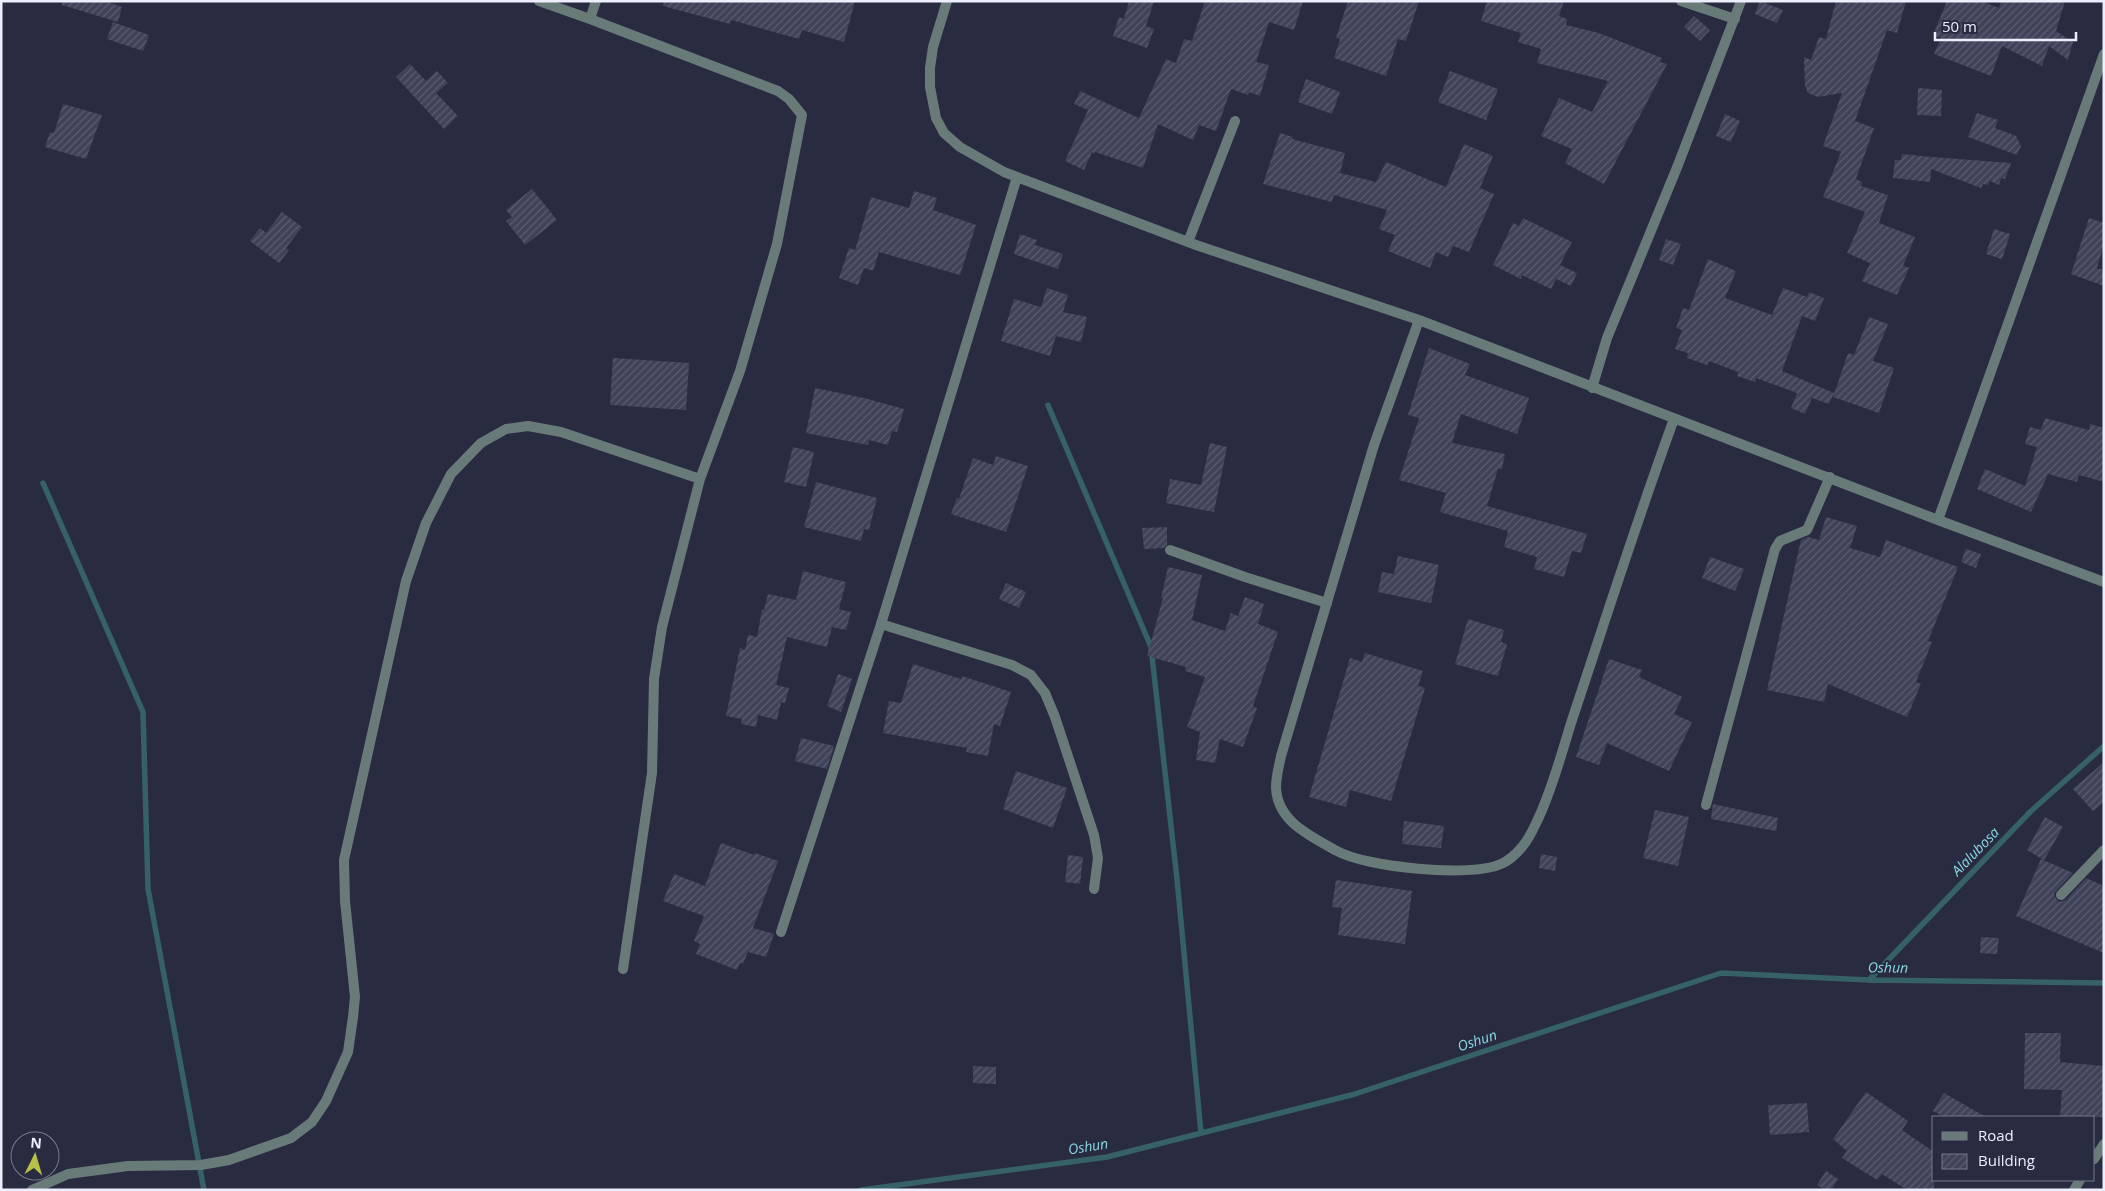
<svg xmlns="http://www.w3.org/2000/svg" width="2105" height="1191" font-family="'Open Sans',sans-serif">
	<style>
		.lines { fill: none; stroke-linecap: round; stroke-linejoin: round }
		.stream { stroke: #356167; stroke-width: 5.5 }
		.building { fill: url(#building-hatch) }
		.lane { stroke: #697b79; stroke-width: 10 }
		.street { stroke: #697b79; stroke-width: 10 }
		.labels { text-anchor: middle; dominant-baseline: central; stroke-width: 4; stroke-linejoin: round; paint-order: stroke }
		.water-label { font-size: 14px; font-style: italic; fill: #8ad9e5; stroke: #292b40 }
	</style>
	<defs>
		<pattern id="building-hatch" width="6" height="6" patternUnits="userSpaceOnUse" patternTransform="scale(1.25)"><rect width="6" height="6" fill="#3f4258"/><path d="M-1 1l2-2M0 6l6-6M5 7l2-2" fill="none" stroke="#5b5e71"/></pattern>
	</defs>
	<rect width="100%" height="100%" fill="#292b40"/>
	<g class="lines">
		<path class="stream" d="M1048,405L1151,647L1177,879L1201,1133
			M43,483L143,712L148,889L204,1190
			M1869,980L2031,811L2104,746
			M861,1190L1107,1157L1355,1094L1721,973L1869,980L2104,983"/>
	</g>
	<path class="building" d="M62,1H105L122,7L118,22L62,5Z
		M664,1H855L844,42L802,30L799,39L731,20L730,24L663,6Z
		M1129,1H1154L1146,26L1154,29L1147,48L1113,36L1119,17L1124,19Z
		M1205,1H1303L1294,30L1269,22L1256,62L1269,65L1260,96L1249,92L1248,95L1231,89L1216,131L1199,125L1193,140L1158,124L1143,168L1095,152V154L1092,152L1084,170L1065,161L1088,110L1074,104L1080,91L1139,118L1166,59L1176,63L1184,39L1192,41Z
		M1348,1H1419L1406,41L1398,39L1386,76L1334,58L1340,39L1336,38Z
		M1487,1H1564L1559,16L1567,19L1566,25L1599,33L1662,58L1660,62L1667,64L1604,184L1565,163L1572,149L1541,136L1559,98L1592,112L1608,81L1537,63L1541,49L1518,42L1521,33L1481,21Z
		M1760,1L1783,10L1777,23L1755,14Z
		M1836,1H1906L1897,33L1887,30L1855,121L1874,128L1856,179L1862,182L1861,186L1888,195L1879,223L1915,237L1903,266L1909,268L1897,295L1862,281L1870,263L1847,253L1865,212L1823,197L1841,152L1823,146L1842,93L1818,97L1808,93L1805,86L1804,57L1811,60L1819,37L1826,39Z
		M1947,1H1981L1999,8L2001,1H2065L2056,31L2073,42L2068,60L2049,46L2042,66L2002,46L1991,76L1934,54L1941,38L1933,35Z
		M1694,16L1710,30L1700,41L1684,27Z
		M113,22L149,35L143,51L107,39Z
		M410,64L426,81L437,71L448,83L436,93L458,116L444,129L396,77Z
		M1450,71L1498,89L1486,120L1438,102Z
		M1306,79L1340,92L1332,114L1298,102Z
		M1918,88L1942,90L1941,116L1917,115Z
		M63,104L102,115L86,159L45,147L50,132L54,133Z
		M1977,113L1998,120L1995,128L2016,136L2021,146L2017,155L1968,137Z
		M1725,114L1740,121L1731,142L1716,136Z
		M1280,133L1293,137L1292,139L1345,153L1340,173L1376,182L1386,162L1446,187L1464,144L1493,156L1480,188L1494,194L1469,252L1453,246L1448,257L1436,252L1430,268L1388,251L1395,235L1379,229L1387,210L1334,195L1332,202L1263,184Z
		M1902,154L1932,157L2011,163L2005,179L2001,178L1999,185L1990,181L1988,185L1983,184L1981,188L1931,169L1930,182L1893,178L1895,160H1901Z
		M532,189L557,220L525,245L506,221L512,217L506,210Z
		M914,191L937,198L933,210L976,225L960,275L879,252L873,271L864,268L858,285L839,278L849,248L855,250L871,197L909,208Z
		M282,212L302,227L286,248L289,250L279,263L250,241L260,228L266,233Z
		M1523,218L1572,242L1560,265L1577,273L1571,286L1556,279L1551,289L1522,275L1521,279L1493,265L1513,223L1519,226Z
		M2089,218L2104,223V244L2097,268L2104,270V286L2071,274Z
		M1994,229L2010,234L2002,259L1986,254Z
		M1020,234L1037,240L1035,245L1063,254L1058,269L1014,254Z
		M1666,239L1681,244L1673,265L1659,260Z
		M1708,259L1736,271L1725,298L1772,315L1783,288L1807,297L1809,292L1824,298L1815,321L1802,316L1782,371L1834,393L1829,404L1812,398L1805,414L1791,408L1797,393L1756,378L1755,382L1737,376L1738,372L1709,361L1707,365L1687,358L1688,353L1675,349L1682,330L1676,328L1683,308L1689,310Z
		M1047,288L1068,295L1063,312L1087,317L1081,342L1056,336L1050,356L1001,341L1014,299L1041,307Z
		M1869,317L1888,324L1873,361L1894,368L1879,413L1833,397L1848,353L1854,355Z
		M1429,348L1470,364L1465,375L1529,398L1517,434L1461,414L1452,443L1505,454L1502,469H1498L1487,506L1587,534L1581,553L1572,551L1564,577L1534,569L1537,557L1504,547L1508,531L1440,512L1446,493L1399,480L1419,418L1408,415Z
		M613,358L689,363L686,410L610,405Z
		M815,388L864,398L904,409L897,432L892,431L888,445L869,440L868,445L806,433Z
		M2045,418L2089,430L2090,424L2104,428V482L2079,475L2077,482L2048,474L2031,512L1977,489L1985,469L2025,486L2037,447L2025,444L2030,427L2041,430Z
		M1210,443L1227,447L1214,512L1166,503L1170,479L1201,485Z
		M793,447L814,452L806,487L784,482Z
		M996,456L1028,466L1006,532L951,514L957,498L959,499L973,458L993,465Z
		M816,482L877,498L869,530L864,529L861,541L804,527Z
		M1826,517L1857,526L1850,548L1880,557L1886,540L1958,567L1928,641L1932,642L1916,682L1921,684L1907,717L1828,684L1824,702L1767,690L1801,540L1808,537L1819,540Z
		M1167,527V544L1164,548L1144,549L1142,528Z
		M1966,549L1981,554L1976,568L1961,562Z
		M1398,556L1439,565L1431,603L1378,592L1382,572L1394,574Z
		M1710,557L1744,569L1735,591L1702,578Z
		M1168,567L1202,575L1192,620L1225,631L1231,613L1238,616L1245,597L1264,604L1258,624L1278,632L1253,706L1257,708L1243,747L1220,739L1215,763L1196,760L1200,732L1187,727L1205,677L1185,671L1186,667L1147,656L1163,598H1161Z
		M803,571L846,582L839,609L851,612L846,630L832,627L827,647L787,637L776,685L789,688L785,703L781,702L777,720L758,715L756,727L741,724L742,719L726,716L740,648L745,650L748,635L757,637L762,610H764L768,594L796,600Z
		M1006,583L1026,592L1019,608L999,599Z
		M1468,619L1504,630L1501,642L1507,644L1498,676L1455,664Z
		M1365,653L1423,671L1418,686L1425,688L1391,801L1350,790L1346,807L1309,797L1350,658L1362,662Z
		M1609,659L1642,670L1639,677L1682,697L1674,714L1692,722L1669,771L1607,743L1599,765L1576,757Z
		M913,664L961,679L962,676L1011,692L1000,726L994,724L988,756L966,752L967,748L883,733L889,701L901,703Z
		M838,674L852,679L841,712L827,706Z
		M801,738L834,746L827,769L795,761Z
		M2104,762V802L2093,811L2073,789Z
		M1016,771L1067,788L1053,828L1003,809Z
		M1713,804L1778,818L1776,831L1711,819Z
		M1655,810L1689,817L1678,866L1643,858Z
		M2045,817L2063,827L2044,860L2027,850Z
		M1404,821L1444,826L1441,848L1402,844Z
		M721,843L754,855L755,853L778,861L753,928L774,934L766,957L748,952L743,964L740,963L737,970L696,954L700,944L694,941L704,916L663,901L674,874L705,886Z
		M1541,854L1557,857L1555,871L1539,868Z
		M1068,855L1083,857L1080,884L1065,882Z
		M2041,859L2073,873L2054,893L2055,897L2059,902L2066,900L2086,878L2104,886V953L2016,916Z
		M1336,880L1412,891L1405,944L1338,935L1342,908L1332,907Z
		M1981,937L1999,938L1997,954L1980,953Z
		M2025,1033H2061L2060,1062L2104,1066V1117H2060L2062,1090L2024,1089Z
		M973,1066L996,1067V1084L973,1083Z
		M1866,1092L1908,1121L1902,1130L1934,1152V1190H1907L1882,1174L1877,1180L1842,1158L1847,1151L1833,1139Z
		M1944,1093L1986,1117H1944L1933,1111Z
		M1807,1103L1809,1132L1770,1135L1768,1105Z
		M1826,1171L1838,1179L1831,1190H1825L1817,1185Z"/>
	<g class="lines">
		<path class="lane" d="M1170,550L1245,577L1327,603
			M881,624L1012,665L1031,675L1045,693L1055,717L1094,835L1098,858L1094,889
			M1706,805L1775,549L1780,541L1807,530L1830,477
			M2061,895L2104,850"/>
		<path class="street" d="M539,1L590,19L778,91L789,99L802,115L777,244L740,371L700,479L662,627L654,679L652,773L623,969
			M947,1L933,47L930,68V87L936,118L944,133L960,147L1004,172L1196,245L1419,320L1938,520L2104,582
			M1681,1L1735,19
			M590,19L596,1
			M1188,242L1235,121
			M1419,320L1374,445L1281,756C1279,766 1276,777 1276,787C1277,822 1311,836 1337,851C1365,867 1471,878 1501,864C1508,861 1517,853 1522,847C1530,838 1534,827 1539,817C1554,784 1562,751 1573,717C1606,618 1638,517 1674,419
			M1592,388L1607,338L1678,165L1741,1
			M1938,520L2104,54
			M781,932L881,624L1017,177
			M2094,1159L2104,1144
			M32,1190L68,1174L128,1166L201,1165L229,1160L291,1138L312,1122L326,1101L348,1052L353,1017L355,997L345,901L344,860L406,581L426,523L451,474L481,443L506,429L528,426L561,432L700,479
			M2074,1190L2080,1180"/>
	</g>
	<g class="labels">
		<g class="water-label">
			<text transform="translate(1975 851) rotate(-46)">Alalubosa</text>
			<text transform="translate(1888 967) rotate(1)">Oshun</text>
			<text transform="translate(1477 1040) rotate(-18)">Oshun</text>
			<text transform="translate(1088 1146) rotate(-9)">Oshun</text>
		</g>
	</g>
	<rect width="2105" height="1191" fill="none" stroke="#edeffd" stroke-width="5"/>
	<rect x="1932" y="1116" width="162" height="65" fill="#292b40" stroke="#77798c"/>
	<rect x="1942" y="1132" width="25" height="8" fill="#697b79" stroke="#77798c"/>
	<text x="1978" y="1141" font-size="15" fill="#edeffd">Road</text>
	<rect x="1942" y="1154" width="25" height="15" fill="url(#building-hatch)" stroke="#77798c"/>
	<text x="1978" y="1166" font-size="15" fill="#edeffd">Building</text>
	<g transform="translate(35 1156) rotate(5)"><circle r="24" fill="#292b40" stroke="#77798c"/>
	<path d="M0-4L9 19L0 12L-9 19Z" fill="#b7c148"/>
	<text y="-8" font-size="14" font-weight="bold" text-anchor="middle" fill="#edeffd">N</text>
	</g>
	<path d="M1935 32v8h141v-8" fill="none" stroke="#edeffd" stroke-width="2.5"/>
	<text x="1942" y="32" font-size="15" fill="#edeffd" stroke="#292b40" stroke-width="4" paint-order="stroke">50 m</text>
</svg>
